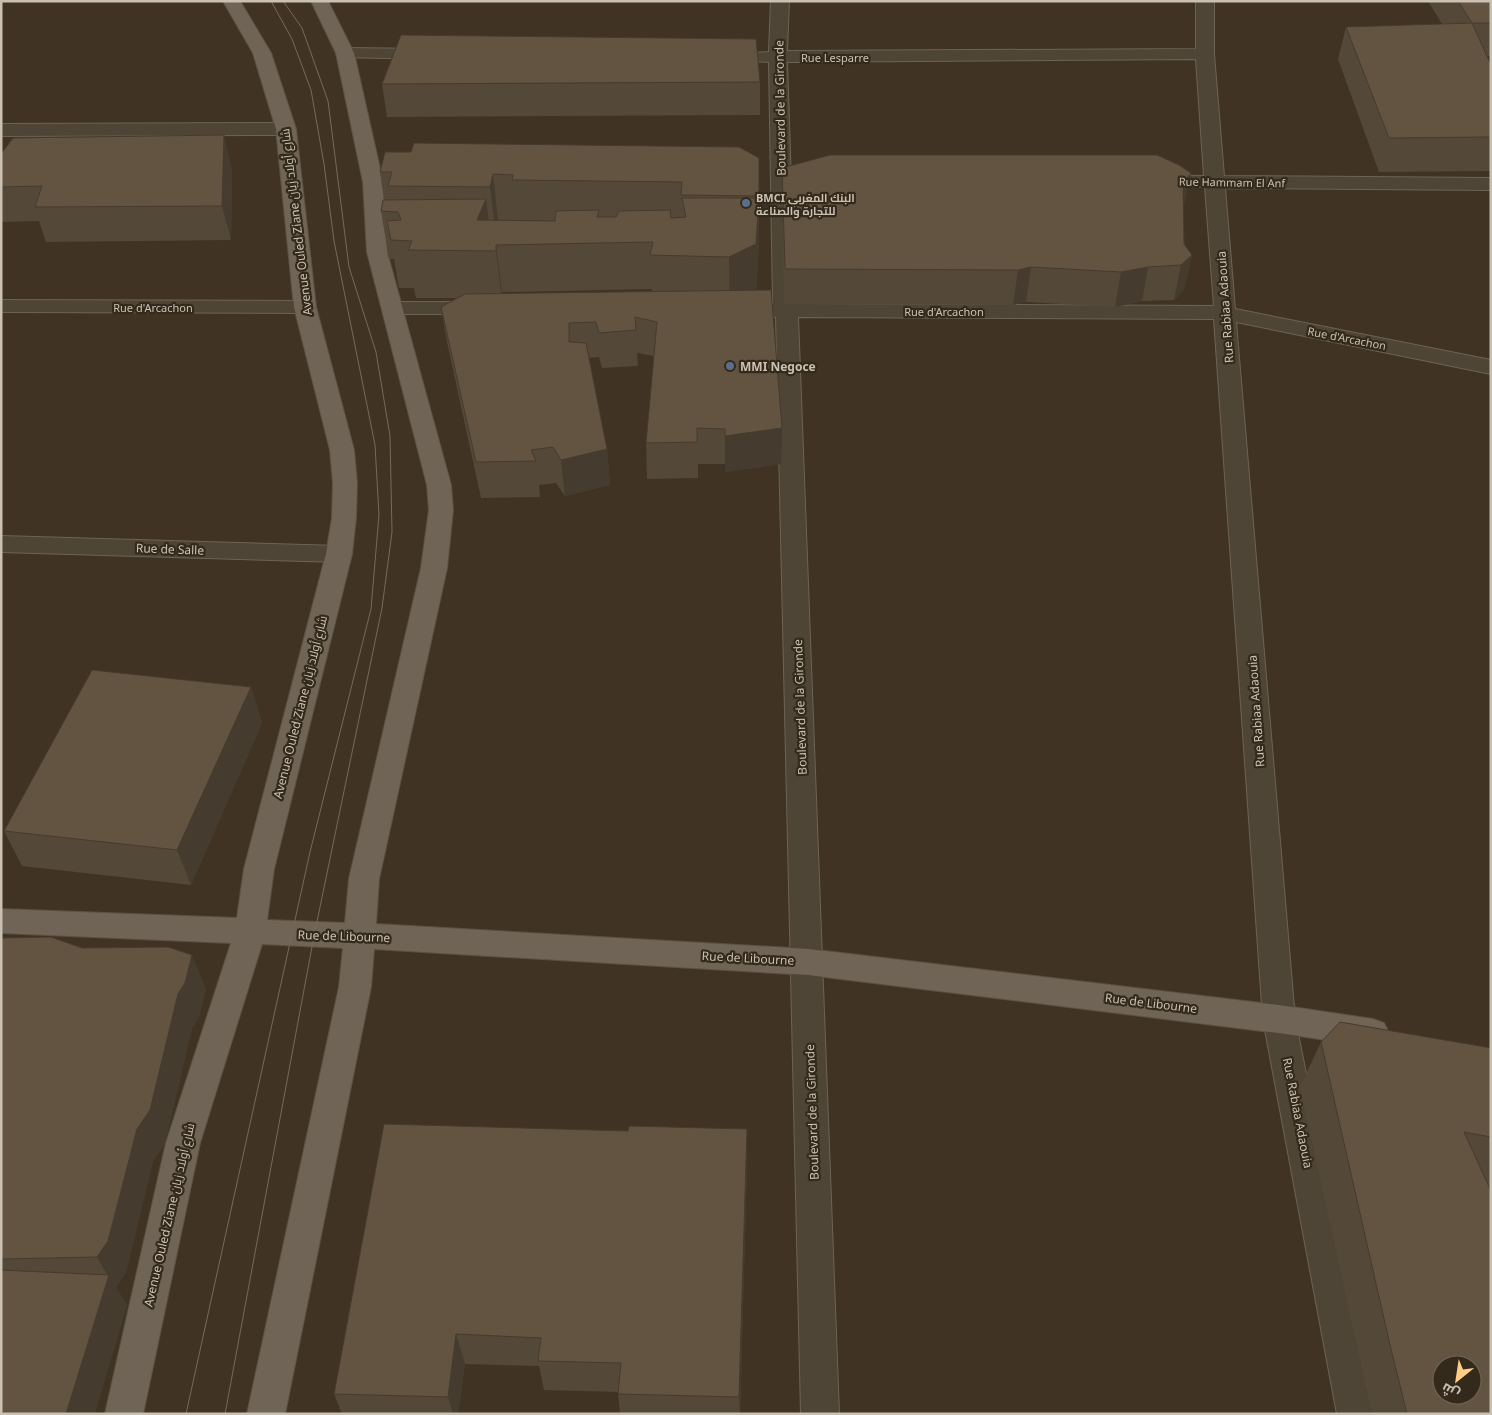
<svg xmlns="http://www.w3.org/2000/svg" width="1492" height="1415" font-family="'Noto Sans',Cairo,sans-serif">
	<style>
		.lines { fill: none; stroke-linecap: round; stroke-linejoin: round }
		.minor-casing { stroke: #6d6355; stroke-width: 2 }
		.major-casing { stroke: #5b5143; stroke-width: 2 }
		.minor { fill: #4f4537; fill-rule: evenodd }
		.major { fill: #6f6455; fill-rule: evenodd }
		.tram { stroke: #776a58; stroke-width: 1 }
		.wall { fill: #544838; fill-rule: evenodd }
		.shaded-wall { fill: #453b2e }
		.building { fill: #625441; stroke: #453b2e; fill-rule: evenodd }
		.service-dot { fill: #5c6f8a; stroke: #342a1c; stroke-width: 2 }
		.labels { text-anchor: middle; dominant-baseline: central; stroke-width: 4.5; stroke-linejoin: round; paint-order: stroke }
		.far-street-label { font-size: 11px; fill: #cac1b3; stroke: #342a1c }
		.far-poi-label { font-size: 11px; font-weight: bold; fill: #cac1b3; stroke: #342a1c; text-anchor: start }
		.street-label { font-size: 12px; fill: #cac1b3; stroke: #342a1c }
		.poi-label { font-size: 12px; font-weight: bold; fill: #cac1b3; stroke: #342a1c; text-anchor: start }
	</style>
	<rect width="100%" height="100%" fill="#403323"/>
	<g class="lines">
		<g class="minor-casing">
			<path id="minor" d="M771,1H789L787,51L1196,49V1H1214V54L1224,176L1491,178V190L1225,188L1235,309L1491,360V374L1236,322L1295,1019L1375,1414H1337L1263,1019L1214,319L798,317L839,1414H801L776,317L762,315L759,310L762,305L773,304L769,62L753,61L750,57L753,53L769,52ZM1196,59L1204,176L1152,175L1145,177L1142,181L1145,185L1152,187H1205L1214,306L795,304L787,62Z
				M345,48L431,49L437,50L440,54L437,58L431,59L339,57L336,53L339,49Z
				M286,123L293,125L296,129L293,133L286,135L1,136V124Z
				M1,300L305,301L313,302L316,307L313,312L305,313L1,312Z
				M393,302H480L488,303L491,308L488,313L480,314H393L385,313L382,308L385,303Z
				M1,536L339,546L348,548L352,554L348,560L339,562L1,552Z"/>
		</g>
		<g class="major-casing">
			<path id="major" d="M223,1H240L271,53L296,129L316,307L354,450L357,483L356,518L352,554L274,869L267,920L345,923L349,879L421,568L429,510L427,485L367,252L363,182L336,53L311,1H328L354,53L383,182L387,252L451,485L453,510L447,568L379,879L376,924L808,949L1279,1005L1373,1019L1384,1023L1389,1033L1384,1043L1373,1047L1279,1033L808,975L374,949L371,987L285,1414H247L339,987L343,948L262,944L200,1143L143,1414H105L166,1143L231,943L1,933V909L237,918L244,869L326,554L332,518L333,483L330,450L294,307L276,129L253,53Z"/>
		</g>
		<use href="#minor" class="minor"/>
		<use href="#major" class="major"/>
		<path class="tram" d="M186,1414L310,852L371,609L379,515L375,445L334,241L324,164L311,90L292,39L271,1
			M225,1414L314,936L382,608L392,532L390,436L376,352L349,267L328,101L302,28L283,1"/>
	</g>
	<path class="wall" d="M1428,1H1491V56H1486L1491,65V171L1379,172L1338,59L1346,27L1442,24Z
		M760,82V115L387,117L382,84Z
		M1,154L232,169L231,240L46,242L39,221L1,222Z
		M759,158V245L756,290L781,464L725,472V464H698V478L647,479L646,443L654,356L637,353L638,366L602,368L599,357L589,358L607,449L610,485L565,496L556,483L539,485L540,497L481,498L447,342L441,307L457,298H416L414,288H399L394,259H389L381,211L384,200L380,172ZM652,289V292L502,294V292Z
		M782,168L1184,207V244L1192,255L1184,290L1174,300L1142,301L1115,307L1026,302L1013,305L784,304L782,202Z
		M251,687L262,723L191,885L22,866L4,831Z
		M1,938L206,989L199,1017L192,1028L165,1143L153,1161L126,1272L116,1287L127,1306L1,1414Z
		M1321,1042L1491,1048V1187L1489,1186L1491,1414H1372L1300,1087Z
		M747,1129V1162L740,1414H620L618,1392L544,1390L539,1366L465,1364L458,1414H342L334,1394L628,1131Z"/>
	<path class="shaded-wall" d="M224,135L232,169L231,240L222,206Z
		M759,158V245L756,291L730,305L729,257L759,211Z
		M1191,173L1184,207L1176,218L1183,184Z
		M493,174L498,221L496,234L490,187Z
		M486,199L492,246L477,220Z
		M496,245L502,292V299L496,251Z
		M1192,255L1184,290L1174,300L1181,265Z
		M1031,267L1026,302L1013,305L1018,270Z
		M1148,267L1142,301L1115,307L1121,272Z
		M782,428L781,464L725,472V436Z
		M607,449L610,485L565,496L561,460Z
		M251,687L262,723L191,885L177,850Z
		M192,955L206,989L199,1017L192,1028L165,1143L153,1161L126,1272L116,1287L127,1306L95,1414H66L108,1276L97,1257L178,994Z
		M747,1129V1162L740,1414L739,1397Z
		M456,1334L465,1364L458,1414H453L448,1397Z"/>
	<path class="building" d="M1458,1H1491V23H1472Z
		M1472,23L1491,65V137L1389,138L1346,27Z
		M401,35L756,39L760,82L382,84Z
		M224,135L222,206L35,207L42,186L1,187V154L13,138Z
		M414,143L739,147L759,158V196L681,195L682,182L512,180L513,175L493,174L490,187L388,186L392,172H380L385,152H411Z
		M830,155H1157L1179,165L1191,173L1183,184L1184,244L1192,255L1181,265L1148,267L1121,272L1031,267L1018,270L785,269L782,168Z
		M682,198H759L756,244L729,257L650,255L653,242L496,245V251L408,250L412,241L391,240L387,221L401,220L398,212L381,211L383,200L486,199L477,220L555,221L556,211L599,210L597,217H616L619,211L670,210L671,218L686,217Z
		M771,290L782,428L725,436V429L697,428V442L646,443L657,322L635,317L636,330L599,333L596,322L569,323V342L586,343L607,449L561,460L553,447L531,450L536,461L476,462L441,307L465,294Z
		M92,670L251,687L177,850L4,831Z
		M51,937L82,948L168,947L192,955L185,983L178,994L150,1110L137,1129L108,1241L97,1257L1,1259V938Z
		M1340,1022L1491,1048V1137L1464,1132L1491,1191V1414H1407L1390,1345L1321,1042ZM1442,1365H1472V1395H1442Z
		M384,1124L628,1131L629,1126L747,1129L739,1397L618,1394L621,1363L538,1361L541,1338L456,1334L448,1397L334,1394Z
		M1,1270L109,1275L66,1414H1Z"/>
	<g class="service-dot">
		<circle cx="746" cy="203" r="5"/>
		<circle cx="730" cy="366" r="5"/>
	</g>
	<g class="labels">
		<g class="far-street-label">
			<text x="835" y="57">Rue Lesparre</text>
			<text transform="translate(1232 182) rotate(1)">Rue Hammam El Anf</text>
			<text x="153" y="307">Rue d'Arcachon</text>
			<text x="944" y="311">Rue d'Arcachon</text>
			<text transform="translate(1347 338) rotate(11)">Rue d'Arcachon</text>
		</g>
		<g class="far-poi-label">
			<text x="756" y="197">BMCI البنك المغربي<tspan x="756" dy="13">للتجارة والصناعة</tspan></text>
		</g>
		<g class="street-label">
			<text transform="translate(780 108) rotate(-91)">Boulevard de la Gironde</text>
			<text transform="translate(296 222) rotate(-97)">Avenue Ouled Ziane شارع أولاد زيان</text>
			<text transform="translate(1225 307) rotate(-94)">Rue Rabiaa Adaouia</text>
			<text transform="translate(170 549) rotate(2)">Rue de Salle</text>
			<text transform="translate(300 707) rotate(-76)">Avenue Ouled Ziane شارع أولاد زيان</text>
			<text transform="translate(800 707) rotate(-92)">Boulevard de la Gironde</text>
			<text transform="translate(1256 711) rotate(-94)">Rue Rabiaa Adaouia</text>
			<text transform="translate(344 936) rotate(2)">Rue de Libourne</text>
			<text transform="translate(748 958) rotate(3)">Rue de Libourne</text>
			<text transform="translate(1151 1003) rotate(7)">Rue de Libourne</text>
			<text transform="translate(812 1112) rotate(-92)">Boulevard de la Gironde</text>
			<text transform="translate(1298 1113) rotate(79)">Rue Rabiaa Adaouia</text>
			<text transform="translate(169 1215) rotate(-77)">Avenue Ouled Ziane شارع أولاد زيان</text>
		</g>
		<g class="poi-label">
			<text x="740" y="366">MMI Negoce</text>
		</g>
	</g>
	<rect width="1492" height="1415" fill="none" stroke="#cac1b3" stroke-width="5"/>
	<g transform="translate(1457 1380) rotate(210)"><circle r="24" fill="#342a1c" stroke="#706658"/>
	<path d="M0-4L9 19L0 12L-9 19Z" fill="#fece84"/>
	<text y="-8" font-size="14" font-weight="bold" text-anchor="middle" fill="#cac1b3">ش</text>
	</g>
</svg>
